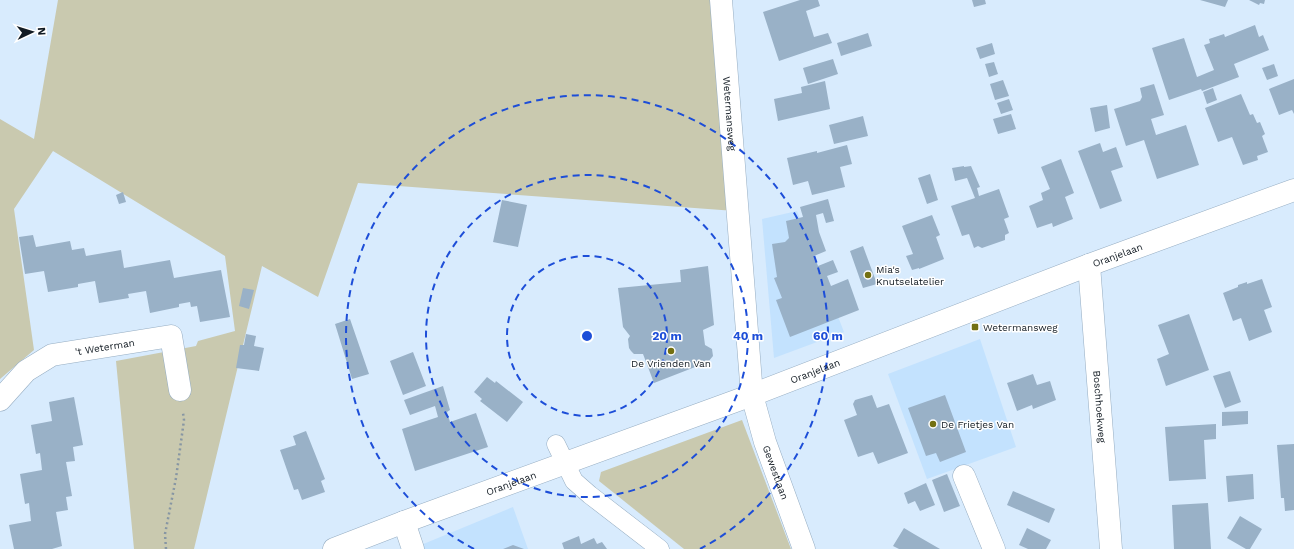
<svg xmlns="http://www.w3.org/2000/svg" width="1294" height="549" font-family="'Work Sans',sans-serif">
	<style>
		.built { fill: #c3e2fe }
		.green { fill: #c9c9af }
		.building { fill: #99b1c7 }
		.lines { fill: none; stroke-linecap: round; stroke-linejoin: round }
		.pedestrian-casing { stroke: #96adc2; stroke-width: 19 }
		.minor-casing { stroke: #96adc2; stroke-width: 23 }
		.tertiary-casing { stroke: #96adc2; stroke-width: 23 }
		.path { stroke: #8796a3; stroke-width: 2.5; stroke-dasharray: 2 3; stroke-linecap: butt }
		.pedestrian { stroke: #fff; stroke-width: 18 }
		.minor { stroke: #fff; stroke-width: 22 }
		.tertiary { stroke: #fff; stroke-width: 22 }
		.ring { fill: none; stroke: #1d4ed8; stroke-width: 2; stroke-dasharray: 7 5 }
		.poi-dot { fill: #737012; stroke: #fff; stroke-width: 1.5 }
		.labels { text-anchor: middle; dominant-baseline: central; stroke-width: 3; stroke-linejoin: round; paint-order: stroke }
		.street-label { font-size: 10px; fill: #121b23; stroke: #fff }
		.poi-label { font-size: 10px; fill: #121b23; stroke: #fff; text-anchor: start }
		.centre { fill: #1d4ed8; stroke: #fff; stroke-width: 2 }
		.ring-label { font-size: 12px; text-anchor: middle; font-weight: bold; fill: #1d4ed8; stroke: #fff; stroke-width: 3; stroke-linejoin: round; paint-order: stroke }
	</style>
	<rect width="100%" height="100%" fill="#d8ebfd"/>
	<path class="built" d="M797,211L844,332L774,358L762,219Z
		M980,339L1016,447L927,479L888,374Z
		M513,507L528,549H422L421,545Z"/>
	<path class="green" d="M58,0H713L735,211L358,183L318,297L262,266L194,549H134L116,361L196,346L198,341L235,331L225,256L53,151L14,209L34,350L0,379V119L34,139Z
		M742,420L791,549H684L599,481L601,472Z"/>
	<path class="building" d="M800,0H818L820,6L806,11L814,37L828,33L832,43L779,61L763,12Z
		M972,0H985L986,4L974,7Z
		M1200,0H1228L1225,7Z
		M1249,0H1265L1264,4L1260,3L1259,5Z
		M1255,25L1259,37L1263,35L1269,50L1234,64L1239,77L1202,91L1201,89L1169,100L1152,48L1184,38L1197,77L1214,70L1204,45L1210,43L1209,39L1224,34L1225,37Z
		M868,33L872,46L841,56L837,43Z
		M992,43L995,54L980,59L976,48Z
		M833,59L838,74L808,84L803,68Z
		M994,62L998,74L989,77L985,64Z
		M1274,64L1278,76L1267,80L1262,68Z
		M1294,79V114L1292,110L1279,115L1269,89Z
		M1003,80L1009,96L995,100L990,84Z
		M825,81L830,109L778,121L774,99L802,93L801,87Z
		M1154,84L1164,115L1151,119L1156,135L1186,125L1199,165L1157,179L1144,140L1126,146L1114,109L1140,101L1142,97L1140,88Z
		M1213,88L1217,100L1207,104L1203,92Z
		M1241,94L1250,115L1253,114L1257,123L1260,122L1265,134L1262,136L1268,152L1257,156L1258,160L1243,165L1232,137L1218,142L1205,108Z
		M1009,99L1013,110L1001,114L997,103Z
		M1107,105L1110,128L1095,132L1090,108Z
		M1011,114L1016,129L998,134L993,119Z
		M863,116L868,136L834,144L829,125Z
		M1100,143L1103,152L1116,147L1123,167L1111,171L1122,201L1100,209L1078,151Z
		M847,145L852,164L840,167L845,187L812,195L808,181L793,185L787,158L817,151V153Z
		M1061,159L1074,193L1065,197L1073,219L1053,227L1052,223L1037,228L1029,206L1043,200L1041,193L1050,189L1041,167Z
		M964,166V167L971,166L980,187L977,188L979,196L999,189L1009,217L1004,219L1009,233L1005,235V240L982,248L978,246L974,248L969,234L962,236L951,206L975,198L967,178L955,181L952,168Z
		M930,174L938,200L927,204L918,178Z
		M123,192L126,202L119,204L116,195Z
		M828,199L834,221L826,223L823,213L816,215L819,232L826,251L814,256L818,266L833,260L838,272L827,276L831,286L848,279L859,310L790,337L776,300L782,298L774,278L777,277L772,244L785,242L789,238L786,221L803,217L800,207Z
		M502,200L527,205L518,247L493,242Z
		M932,215L940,235L936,237L944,259L919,269V268L912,270L906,256L913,254L902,226Z
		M33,235L36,247L70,241L72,250L84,248L86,256L121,250L124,268L170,260L174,278L221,270L230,317L200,322L197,306L191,307L190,302L179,304V307L150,313L146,291L128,294L129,298L99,303L95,281L78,284V287L48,292L44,271L25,274L19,237Z
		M863,246L877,284L863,288L850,251Z
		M708,266L714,325L703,330L705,345L712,349L713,356L708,362L654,383L643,354H634L631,351L629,348L628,339L630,336L623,327L618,288L681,282L680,270Z
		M1262,279L1272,307L1264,310L1272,332L1249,341L1241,318L1233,321L1223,293L1238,287V285L1247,282V284Z
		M243,288L254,290L249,309L239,306Z
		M1189,314L1209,370L1166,386L1157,359L1169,354L1158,325Z
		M350,319L369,374L352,379L335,324Z
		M246,334L256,336L254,346L264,348L259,371L236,368L240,345H244Z
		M413,352L426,386L403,395L390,361Z
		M1230,371L1241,402L1225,408L1213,376Z
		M1033,374L1037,385L1050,381L1056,400L1033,409L1032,405L1017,411L1007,383Z
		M487,377L495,383L496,381L523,402L507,422L480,401L482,399L474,392Z
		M443,386L450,410L447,412L450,422L476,413L488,447L415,471L402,429L438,417L435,406L410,415L404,400Z
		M872,395L877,408L889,404L908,453L878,464L873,452L858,457L844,420L857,415L853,404L855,400Z
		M945,395L966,452L940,462L936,453L926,456L908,408Z
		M74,397L83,445L73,447L75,461L66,462L72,496L66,497L68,510L56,512L62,546L52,549H14L9,525L31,521L29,503L25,504L20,474L42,470L40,453L36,454L31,425L52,421L49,402Z
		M1248,411V424L1222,426V412Z
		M1216,424V439L1204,440L1206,479L1169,481L1165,427Z
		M306,431L325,479L321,481L325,492L302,500L298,489L294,490L280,450L296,445L293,436Z
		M1294,444V510L1285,511L1284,498H1281L1277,445Z
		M947,474L960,506L944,512L932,480Z
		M1253,474L1254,499L1228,502L1226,476Z
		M926,483L935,505L920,511L915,501L908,504L904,493Z
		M1013,491L1055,509L1049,523L1007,505Z
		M1208,503L1211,549H1174L1172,505Z
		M1240,516L1262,529L1250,549H1246L1227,538Z
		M904,528L914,534L940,549H899L893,546Z
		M1027,528L1051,540L1046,549H1028L1019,545Z
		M579,536L581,544L594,538L597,544L602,542L607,549H564L562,543Z
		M513,545L524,549H503Z"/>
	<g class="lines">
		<g class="pedestrian-casing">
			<path id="pedestrian" d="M556,444L574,481L590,495L660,549"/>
		</g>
		<g class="minor-casing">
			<g id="minor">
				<path id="s1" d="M1089,265L1111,549"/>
				<path id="s2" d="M752,395L765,442L804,549"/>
				<path id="s3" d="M0,400L26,371L52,355L171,336L180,390"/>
				<path d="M964,476L994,549"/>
				<path d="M404,522L413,549"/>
			</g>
		</g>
		<g class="tertiary-casing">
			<g id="tertiary">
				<path id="s4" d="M721,0L752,395"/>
				<path id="s5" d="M334,549L404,522L752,395L1089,265L1294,190"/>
			</g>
		</g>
		<path class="path" d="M166,549L165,534L176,478L184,420L183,413"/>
		<use href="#pedestrian" class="pedestrian"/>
		<use href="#minor" class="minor"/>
		<use href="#tertiary" class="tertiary"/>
	</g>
	<g class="ring">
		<circle cx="587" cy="336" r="80"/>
		<circle cx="587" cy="336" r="161"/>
		<path d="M474 549A241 241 0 1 1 700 549"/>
	</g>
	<g class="poi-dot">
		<circle cx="868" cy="275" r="4"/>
		<rect x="971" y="323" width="8" height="8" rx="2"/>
		<circle cx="671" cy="351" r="4"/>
		<circle cx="933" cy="424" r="4"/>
	</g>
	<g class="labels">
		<g class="street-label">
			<text stroke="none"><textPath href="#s4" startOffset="114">Wetermansweg</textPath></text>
			<text stroke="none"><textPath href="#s5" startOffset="837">Oranjelaan</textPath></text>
			<text stroke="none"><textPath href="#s3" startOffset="123">'t Weterman</textPath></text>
			<text stroke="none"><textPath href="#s5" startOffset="513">Oranjelaan</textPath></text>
			<text stroke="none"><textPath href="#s1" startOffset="142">Boschhoekweg</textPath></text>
			<text stroke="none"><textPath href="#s2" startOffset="81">Gewestlaan</textPath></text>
			<text stroke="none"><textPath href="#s5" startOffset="189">Oranjelaan</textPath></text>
		</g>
		<g class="poi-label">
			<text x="876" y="269">Mia's<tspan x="876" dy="12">Knutselatelier</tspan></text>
			<text x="983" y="327">Wetermansweg</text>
			<text x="671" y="363" text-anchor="middle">De Vrienden Van</text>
			<text x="941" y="424">De Frietjes Van</text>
		</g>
	</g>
	<circle cx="587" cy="336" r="6" class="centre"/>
	<g class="ring-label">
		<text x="667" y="340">20 m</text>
		<text x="748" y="340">40 m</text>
		<text x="828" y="340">60 m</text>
	</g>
	<g transform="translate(32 32) rotate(86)" stroke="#ffffff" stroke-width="3" paint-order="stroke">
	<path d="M0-3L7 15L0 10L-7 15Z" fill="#121b23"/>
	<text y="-6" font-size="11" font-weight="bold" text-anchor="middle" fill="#121b23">N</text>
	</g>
</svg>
